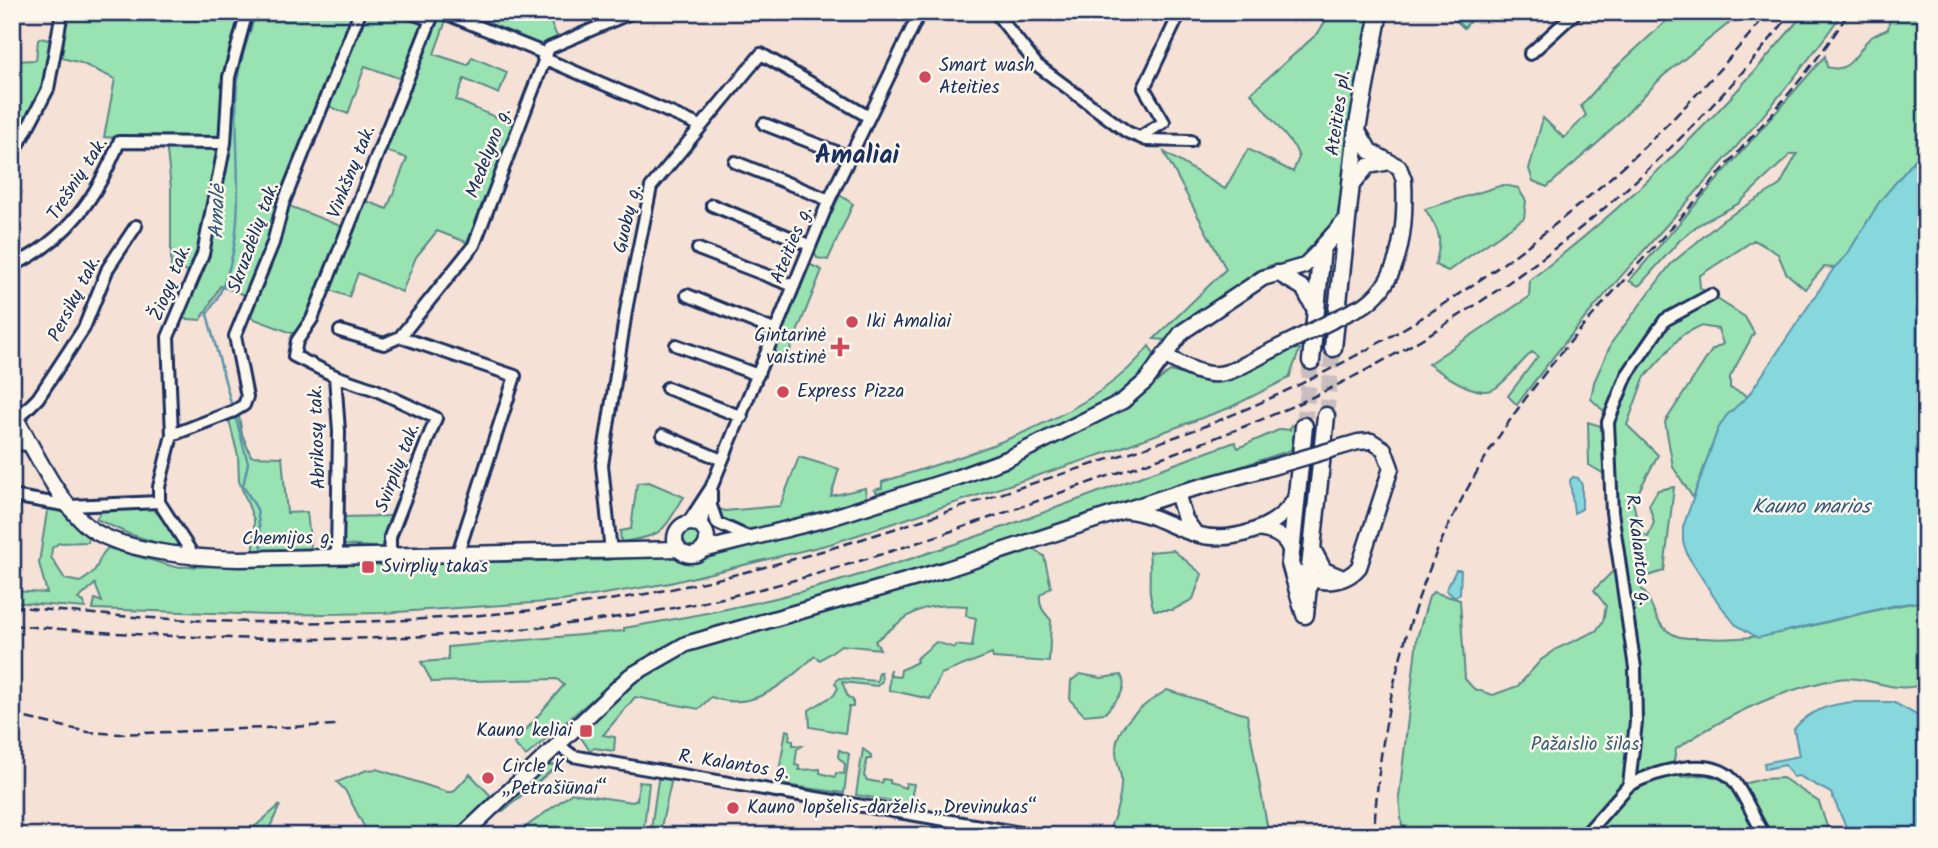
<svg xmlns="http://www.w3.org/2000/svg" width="1938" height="848" font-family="Kalam,sans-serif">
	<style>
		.green { fill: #99e2b1; stroke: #5a8888; stroke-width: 2; fill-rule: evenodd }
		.water { fill: #86d8dd; stroke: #5b94aa; stroke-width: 2 }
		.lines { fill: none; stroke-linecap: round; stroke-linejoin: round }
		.stream { stroke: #5b94aa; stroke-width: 2.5 }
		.highway-tunnel { stroke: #c9bdbe; stroke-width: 16; stroke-dasharray: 16 8; stroke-linecap: butt }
		.minor-casing { stroke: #1b2f5e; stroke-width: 16 }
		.major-casing { stroke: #1b2f5e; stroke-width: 19 }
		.highway-casing { stroke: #1b2f5e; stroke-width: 21 }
		.minor { stroke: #fbf7ec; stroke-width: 10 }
		.major { stroke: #fbf7ec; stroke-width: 14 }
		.highway { stroke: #fbf7ec; stroke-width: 16 }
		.rail { stroke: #1b2f5e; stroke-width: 2.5; stroke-dasharray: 10 5; stroke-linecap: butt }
		.major-bridge-casing { stroke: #1b2f5e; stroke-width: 19; stroke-linecap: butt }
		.major-bridge { stroke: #fbf7ec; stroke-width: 14 }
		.poi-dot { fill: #d1495b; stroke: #fbf7ec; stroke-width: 2.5 }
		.labels { text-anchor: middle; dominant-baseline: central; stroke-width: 5; stroke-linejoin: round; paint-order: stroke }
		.poi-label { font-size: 19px; fill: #1b2f5e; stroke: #fbf7ec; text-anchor: start }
		.street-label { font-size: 19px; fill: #1b2f5e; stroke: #fbf7ec }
		.park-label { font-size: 19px; fill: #3a5c73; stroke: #fbf7ec }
		.water-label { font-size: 21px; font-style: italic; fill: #36597e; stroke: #fbf7ec }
		.district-label { font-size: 26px; font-weight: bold; fill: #1b2f5e; stroke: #fbf7ec }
	</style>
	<rect width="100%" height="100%" fill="#f5e1d6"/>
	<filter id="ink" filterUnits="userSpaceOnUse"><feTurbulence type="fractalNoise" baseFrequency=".0143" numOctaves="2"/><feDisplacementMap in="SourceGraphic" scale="14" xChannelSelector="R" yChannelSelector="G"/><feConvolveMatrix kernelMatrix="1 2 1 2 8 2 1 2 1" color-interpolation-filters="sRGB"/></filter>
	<g filter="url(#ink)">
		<path class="green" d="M67,12H408L430,20L434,12L448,15L434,54L468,65L472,57L507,72L499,94L464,79L456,100L518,127L474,245L437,231L416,257L402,292L358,273L349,297L325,288L297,335L244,315L251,297L220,286L201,320L175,318L196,274L171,267V188L166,142L104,137L115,79L81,63L62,58ZM365,66L407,81L380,149L407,158L387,209L361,199L348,229L284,204L324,104L348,114Z
			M484,12H546L560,43L546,54L478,27Z
			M1331,12H1373L1364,51L1336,225L1296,264L1271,265L1257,271L1165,340L1154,339L1226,269L1164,152L1225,189L1248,149L1293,172L1299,157L1295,148L1251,93L1318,33Z
			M1447,12H1478L1464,28Z
			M1676,12H1743L1663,76L1601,140L1547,187L1533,181L1529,169L1543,118L1564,138L1586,115L1581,106L1614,69Z
			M1805,12H1843C1746,152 1616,267 1517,405L1508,396L1538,356L1532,352C1520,363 1510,377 1497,387C1479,401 1444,374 1428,364L1529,297L1530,280C1633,201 1723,113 1805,12Z
			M1891,12H1926V147L1880,201L1847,255L1834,268L1824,267L1805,289L1786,273L1778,254L1754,240L1699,276L1700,288L1745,317L1754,333L1730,377V388L1748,396L1718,429L1693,498L1673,467L1665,422L1712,350L1723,344L1718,329L1700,326L1682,335L1644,378L1627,425L1658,455L1633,502L1640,532L1648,537L1654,522L1649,505L1658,490L1674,487L1664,571L1641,578L1640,587C1656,602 1651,626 1677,636C1685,639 1696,638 1704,638C1780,644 1851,610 1926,601V682C1900,698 1867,674 1838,679C1780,689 1724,717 1676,749L1674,761L1680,777L1705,775L1744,784L1762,779L1783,778L1819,802L1830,836H1403L1399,798L1417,638L1429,597L1433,592L1460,600L1465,679L1474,689L1493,695L1518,686L1541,660L1558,648L1596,631L1603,621L1606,606L1594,590L1622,562L1616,481L1589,465L1588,422L1607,428L1611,418L1591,399L1594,382L1612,342L1671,264L1723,220L1780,185L1797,154H1791L1738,204L1698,225L1680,240L1639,286L1629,281L1825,56L1827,67C1849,74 1856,54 1867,41C1872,35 1881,32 1888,29Z
			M41,38L52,41L44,85L12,147V61L36,60L38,40Z
			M1503,185L1518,188L1526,201L1524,218L1448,271L1435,265C1443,238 1440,232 1425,209Z
			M840,195L853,204L828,260L817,258L813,251Z
			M811,265L822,270L788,355L792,359L776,352L774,348L806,266Z
			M1149,346L1154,354C1134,415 941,476 881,496L874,490L882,488V482C965,456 1095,418 1149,346Z
			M1300,349L1289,378L1229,408L1106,453L830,544L670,583L562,601L382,613L271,615L93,609L95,599L102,602L95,584L78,599L84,602L85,608L12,602V591L47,593L39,563L48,505L61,506L89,537L88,542L59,543L52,548L51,557L65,579L80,582C105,567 94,560 108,548L175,567L608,560L667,552L683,560H697L712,551L786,537L901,501L1040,448L1135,400L1170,371L1208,382L1287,350Z
			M238,411L242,434L251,456L282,457L287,513L307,512L311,548L254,550V520L239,481L238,456L228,416Z
			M1291,425L1295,426L1291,450L943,565L709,628L671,643L630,667L526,756L514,744L564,685L557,679L432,682L421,662L448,660V647L624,631V628C694,616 764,603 832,583C968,544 1101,490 1235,442L1238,448L1281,429L1290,430Z
			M799,457L839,469L831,496L865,488L866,497L862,501C832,510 758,539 729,525C722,522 719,515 716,508L725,511L780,506Z
			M649,482L684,497C661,533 665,535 621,542L620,531L631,529L637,483Z
			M104,507H152L181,541L174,548L129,534L96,519Z
			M394,516L388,548L342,545L340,517Z
			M680 538a10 10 0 1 1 20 0a10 10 0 1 1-20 0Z
			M1032,548L1044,556L1051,587L1040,595C1039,607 1043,611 1051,620L1049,662L993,658L992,654L941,674L930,699L889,690L890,669L891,676L900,677L901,670L917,662L916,659L936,642L955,648V645L972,647L976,618L966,616L967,606C917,602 913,613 875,641L880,649L841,645L820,660L815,656C784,683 754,713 711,697L699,709L635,697L603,735L615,737L614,751L594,748L590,751L580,736L630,685L662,661L665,664L674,660V656L712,642L874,599Z
			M1173,550L1202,574L1193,599L1173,610H1154C1146,591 1152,573 1149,552Z
			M879,672H881L882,681L877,686L842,682L848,697L853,700V707H849L845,733L810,727L809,710L834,695L838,688L835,683L839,678L877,681Z
			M1080,674L1101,678L1121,675C1130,690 1114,702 1105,713L1084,715L1070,700L1071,681Z
			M1167,690L1247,715L1269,836H1106C1115,818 1122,798 1121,778C1120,769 1116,760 1116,751C1115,723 1146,703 1167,690Z
			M786,730L790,731L789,740L793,741V745L802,746L797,749L795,765L799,766V770L820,769V773L835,777L836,773L844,774L845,764L838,757L839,750L849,754L844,793L777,784Z
			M863,749L871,755V759H867L864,776L867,780L882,783L883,779L890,780V783L905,788L906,783L914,784L910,804L856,795Z
			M546,765H560L558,770L551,771L503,811L500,809Z
			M377,769L447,792H453L470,774L491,796L452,836H369L345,790L337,782L367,770Z
			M664,777L672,778L659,836H650L658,780Z
			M639,782L649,783L643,836H519L523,829L572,793L632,802L637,800Z
			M280,805L266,836H231L252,829Z"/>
		<path class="water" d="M1926,147V601L1896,605L1758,638L1735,624L1714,597L1688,556L1683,542V527L1718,429L1726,416L1748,396L1834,268L1847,255L1880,201Z
			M1573,477L1578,478L1582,485V509L1574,513L1570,480Z
			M1456,570H1461L1460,594L1454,597L1446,590Z
			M1854,702H1893L1926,720V836H1850L1831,793L1799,776L1793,777L1785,765L1765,769L1764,763L1799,756L1794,729C1809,710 1831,704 1854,702Z"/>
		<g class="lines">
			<path class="stream" d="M232,407L207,314C254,252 232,157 237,84C239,60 249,36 256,12
				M235,415L248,463L243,486L257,509L262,548"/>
			<path class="highway-tunnel" d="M1326,416L1333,348
				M1304,426L1311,361"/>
			<g class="minor-casing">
				<path id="minor" d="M408,12L431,20
					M442,12L546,54
					M995,12L1037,65L1127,132L1146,140L1191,141
					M1530,54L1576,12
					M543,58L701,126
					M764,124L849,157
					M1142,136L1164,122L1144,88L1177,19L1164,12
					M12,157L48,89L62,12
					M735,162L829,200
					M712,205L809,245
					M698,249L794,286
					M12,266C67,240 97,197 119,142L225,143
					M687,295L776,331
					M340,331L384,344L400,337L474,245L549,48L633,12
					M400,337L515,376L457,556
					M676,345L758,375
					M335,376L376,390L436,418L390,537V556
					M667,388L742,417
					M17,419L38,398L84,328L108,268L136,226
					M172,435L234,411L244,405L247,397L235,336L273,243L283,204L360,12
					M663,435L722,460
					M12,444L32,445
					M711,490V506L717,523L750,538
					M12,496L70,506L159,502
					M688,523L711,488L829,200L920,12
					M701,527L706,502
					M611,552L602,465L627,305L651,187L761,54L869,117
					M337,556L339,431L335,376L294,356L297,341L312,319L434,12
					M195,558L159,502V487L172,435L168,337L203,254L225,143L229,77L247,12
					M557,744L573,756L589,759L1038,836
					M1629,785C1654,772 1709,755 1732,779C1741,788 1756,822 1765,836
					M1584,836L1629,785L1636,722L1635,668L1612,512L1608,422L1627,375L1665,320L1711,295"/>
			</g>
			<g class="major-casing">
				<path id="major" d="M1357,129L1370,151L1399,167L1404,180C1406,222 1403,278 1366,304
					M1351,186L1368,166L1390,162
					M1277,273L1303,288L1316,312
					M1164,355C1221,388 1223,374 1279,347
					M12,412C34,448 54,496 86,525C117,552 199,558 238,559L679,549
					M1177,493L1185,519L1195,533
					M1128,511C1152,513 1173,528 1195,534C1230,544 1279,529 1296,497
					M675 539a16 16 0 1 1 32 0a16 16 0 1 1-32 0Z
					M1258,529C1274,531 1289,537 1291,555
					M1312,547L1324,570L1343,578
					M703,550L827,519L953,479L1007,459L1123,401L1146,381L1182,332L1263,278L1304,266L1322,248
					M1301,573C1318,586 1345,584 1359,567L1391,468L1384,449L1371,441
					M462,836L630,676L686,644L944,570L1177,493L1262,470"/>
			</g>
			<g class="highway-casing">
				<path id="highway" d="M1333,348L1357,129L1379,12
					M1311,361L1322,248L1347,220
					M1304,612L1290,563L1304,426
					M1305,615L1326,416"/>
			</g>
			<use href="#minor" class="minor"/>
			<use href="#major" class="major"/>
			<use href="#highway" class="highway"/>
			<path class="rail" d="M12,606C216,629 437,630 640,595C767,572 890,531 1012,490C1076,469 1142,450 1205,426C1427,338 1619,198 1768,12
				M12,625C236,645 468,648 689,605C821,579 947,533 1074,488C1151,461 1230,435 1304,401C1495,312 1663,178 1792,12
				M12,715L88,732L120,734L336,725
				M1374,836C1380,699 1415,572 1487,455C1547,358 1631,274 1706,189C1755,132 1809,76 1849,12"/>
			<g class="major-bridge-casing">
				<path id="major-bridge" d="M1279,347L1366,304
					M1262,470L1358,442L1371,441"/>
			</g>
			<use href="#major-bridge" class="major-bridge"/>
		</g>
	</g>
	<g class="poi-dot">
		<circle cx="925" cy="77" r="7"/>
		<circle cx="852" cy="322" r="7"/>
		<path d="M836.5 336.5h7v7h7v7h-7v7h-7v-7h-7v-7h7z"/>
		<circle cx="783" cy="392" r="7"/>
		<rect x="361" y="560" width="14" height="14" rx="3.5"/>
		<rect x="579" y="724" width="14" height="14" rx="3.5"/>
		<circle cx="488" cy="778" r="7"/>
		<circle cx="733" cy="808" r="7"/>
	</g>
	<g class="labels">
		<g class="poi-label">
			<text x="939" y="66">Smart wash<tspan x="939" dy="22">Ateities</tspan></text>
			<text x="866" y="322">Iki Amaliai</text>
			<text x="826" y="336" text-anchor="end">Gintarinė<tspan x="826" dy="22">vaistinė</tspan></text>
			<text x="797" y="392">Express Pizza</text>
			<text x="382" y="567">Svirplių takas</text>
			<text x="572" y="731" text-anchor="end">Kauno keliai</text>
			<text x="502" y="767">Circle K<tspan x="502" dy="22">„Petrašiūnai“</tspan></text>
			<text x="747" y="808">Kauno lopšelis-darželis „Drevinukas“</text>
		</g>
		<g class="street-label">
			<text transform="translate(1339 113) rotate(-82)">Ateities pl.</text>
			<text transform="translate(489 153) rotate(-69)">Medelyno g.</text>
			<text transform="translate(352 172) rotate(-68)">Vinkšnų tak.</text>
			<text transform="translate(78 179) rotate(-57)">Trešnių tak.</text>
			<text transform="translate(628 219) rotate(-77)">Guobų g.</text>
			<text transform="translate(254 238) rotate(-70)">Skruzdėlių tak.</text>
			<text transform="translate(792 245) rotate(-68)">Ateities g.</text>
			<text transform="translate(171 283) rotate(-68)">Žiogų tak.</text>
			<text transform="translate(75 299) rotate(-63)">Persikų tak.</text>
			<text transform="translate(318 437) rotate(-92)">Abrikosų tak.</text>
			<text transform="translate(398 468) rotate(-69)">Svirplių tak.</text>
			<text transform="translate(288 539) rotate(-1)">Chemijos g.</text>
			<text transform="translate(1638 550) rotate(83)">R. Kalantos g.</text>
			<text transform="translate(734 765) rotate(9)">R. Kalantos g.</text>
		</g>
		<g class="park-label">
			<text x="1585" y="745">Pažaislio šilas</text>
		</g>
		<g class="water-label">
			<text transform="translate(218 212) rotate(-88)">Amalė</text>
			<text x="1811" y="507">Kauno marios</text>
		</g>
		<g class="district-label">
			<text x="857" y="156">Amaliai</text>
		</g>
	</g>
	<rect width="1938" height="848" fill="none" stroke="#fbf7ec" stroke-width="42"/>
	<rect x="21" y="21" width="1896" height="806" fill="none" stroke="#1b2f5e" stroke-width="2.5" filter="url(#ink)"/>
</svg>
